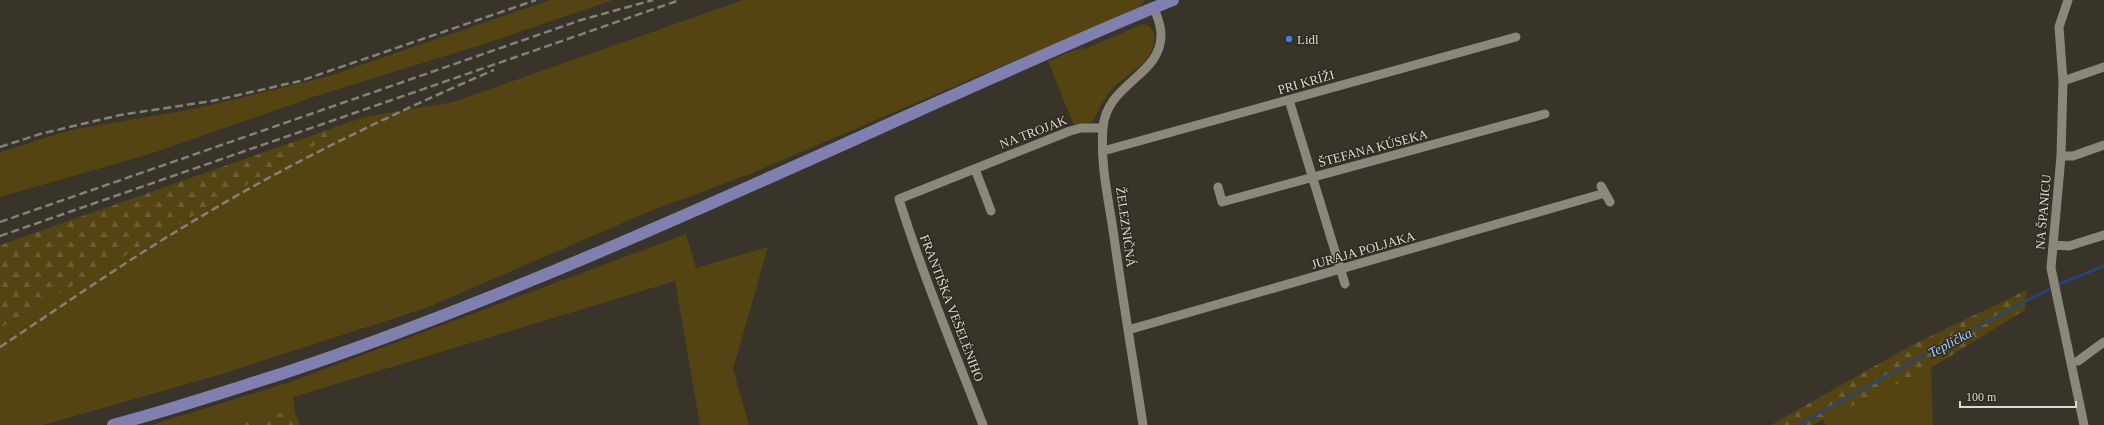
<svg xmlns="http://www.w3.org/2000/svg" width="2104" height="425" font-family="Georgia,serif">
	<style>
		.grass { fill: #534411 }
		.forest { fill: url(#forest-firs) }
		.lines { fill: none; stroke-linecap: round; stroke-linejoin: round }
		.stream { stroke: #22477f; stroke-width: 2.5 }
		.minor { stroke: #8b877b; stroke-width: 9 }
		.major { stroke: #7f7fb0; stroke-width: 12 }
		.rail { stroke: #848179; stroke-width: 2.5; stroke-dasharray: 8 4; stroke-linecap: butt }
		.shop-dot { fill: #3f7fe0; stroke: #2e2a20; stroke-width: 1.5 }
		.labels { text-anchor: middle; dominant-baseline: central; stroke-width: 3; stroke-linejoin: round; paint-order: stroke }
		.poi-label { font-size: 13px; fill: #dbd9d3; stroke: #2e2a20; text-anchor: start }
		.street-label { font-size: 13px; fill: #dbd9d3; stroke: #2e2a20 }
		.water-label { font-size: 14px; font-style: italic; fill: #a8cafd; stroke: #2e2a20 }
	</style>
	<defs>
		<pattern id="forest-firs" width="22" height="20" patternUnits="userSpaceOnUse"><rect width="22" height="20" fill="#534411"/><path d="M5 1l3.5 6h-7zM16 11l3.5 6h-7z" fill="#6b5e33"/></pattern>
	</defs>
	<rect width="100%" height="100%" fill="#38342a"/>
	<path class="grass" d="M550,0H613L487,43L316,96L150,154L0,197V152L71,130L198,108L326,77Z
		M743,0H1145L1140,7L750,174L648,212L426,308L225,373L43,425H0V328L364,117L453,102Z
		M1143,24L1149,26L1154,32C1158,61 1131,71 1113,88C1104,98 1099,111 1092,122L1074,126L1048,61L1074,50L1087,48Z
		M686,234L696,268L768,247L733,369L749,425H700L675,281L293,397L295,413H274L238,425H151L290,382Z
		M1931,368L1933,425H1826L1823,419Z"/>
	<path class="forest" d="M364,117L0,328V245Z
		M2027,290L2025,310L1931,368L1812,425H1771L1910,346Z
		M274,413H295L300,425H238Z"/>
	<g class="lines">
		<path class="stream" d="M2057,285L2104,266
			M1798,425L1927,353L2053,287"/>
		<path class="minor" d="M2068,0L2059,27L2063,81L2061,156L2051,268L2084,425
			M2063,81L2104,67
			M1289,100L1345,284
			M1103,151L1516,37
			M2061,156H2073L2104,145
			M975,169L991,211
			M1601,186L1610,202
			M1218,187L1222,202L1545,114
			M2053,245L2069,246L2104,235
			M1128,330L1605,193
			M2078,361L2104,342
			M983,425C954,350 923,276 899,199L1070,131L1081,128H1103
			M1143,425C1133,360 1122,295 1113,230C1108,197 1100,162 1103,128C1106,83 1162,76 1161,34C1161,25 1157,16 1154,8"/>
		<path class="major" d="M113,425C171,410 227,391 284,373C502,300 711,204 920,110C1004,73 1088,34 1173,0"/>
		<path class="rail" d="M0,147L40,134L120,115L212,101L300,81L536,0
			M0,222L581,20L653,0
			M0,236L680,0
			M0,347C62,306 123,263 187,225C285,165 389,115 494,70"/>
	</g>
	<circle class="shop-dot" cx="1289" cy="39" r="4"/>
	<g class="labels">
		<g class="poi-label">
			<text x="1297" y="39">Lidl</text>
		</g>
		<g class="street-label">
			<text transform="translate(1306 82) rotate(-16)">PRI KRÍŽI</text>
			<text transform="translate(1033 132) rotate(-21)">NA TROJAK</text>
			<text transform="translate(1373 148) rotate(-15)">ŠTEFANA KÚSEKA</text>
			<text transform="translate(2043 212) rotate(-85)">NA ŠPANICU</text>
			<text transform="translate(1126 227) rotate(82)">ŽELEZNIČNÁ</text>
			<text transform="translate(1363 250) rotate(-16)">JURAJA POLJAKA</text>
			<text transform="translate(952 308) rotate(69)">FRANTIŠKA VEŠELÉNIHO</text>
		</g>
		<g class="water-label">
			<text transform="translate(1950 343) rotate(-28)">Teplička</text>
		</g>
	</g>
	<path d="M1960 401v6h116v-6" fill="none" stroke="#dbd9d3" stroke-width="2"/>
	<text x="1966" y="401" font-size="12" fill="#dbd9d3" stroke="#2e2a20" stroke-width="3" paint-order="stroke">100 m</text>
</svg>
